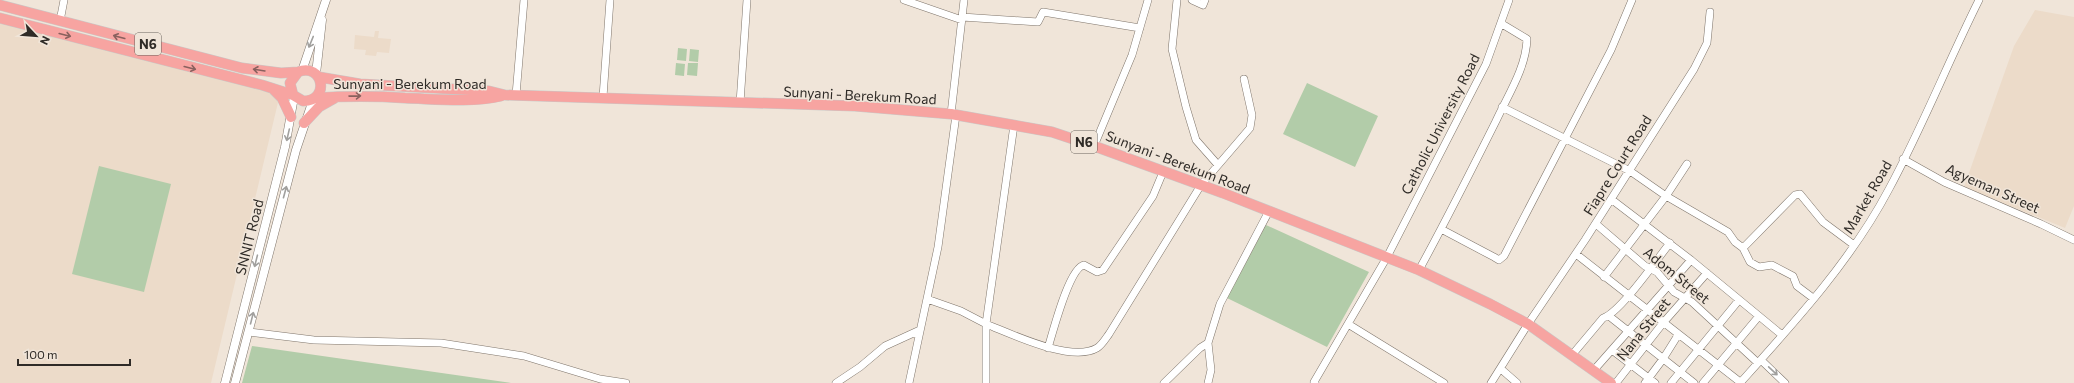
<svg xmlns="http://www.w3.org/2000/svg" width="2074" height="383" font-family="Commissioner,sans-serif">
	<style>
		.built { fill: #ecdbc9 }
		.green { fill: #b2cca9 }
		.lines { fill: none; stroke-linecap: round; stroke-linejoin: round }
		.minor-casing { stroke: #7f756b; stroke-width: 8 }
		.tertiary-casing { stroke: #7f756b; stroke-width: 9 }
		.primary-casing { stroke: #c9c8c7; stroke-width: 11 }
		.minor { stroke: #fff; stroke-width: 7 }
		.tertiary { stroke: #fff; stroke-width: 8 }
		.primary { stroke: #f7a4a1; stroke-width: 10 }
		.oneway { stroke: #89615e }
		.oneway2 { stroke: #a1a09e }
		.labels { text-anchor: middle; dominant-baseline: central; stroke-width: 3; stroke-linejoin: round; paint-order: stroke }
		.shield { fill: #f0e5d9; stroke: #69635c; stroke-width: 1 }
		.shield-label { font-size: 13px; font-weight: bold; fill: #2f2b27 }
		.street-label { font-size: 14px; fill: #2f2b27; stroke: #f0e5d9 }
	</style>
	<rect width="100%" height="100%" fill="#f0e5d9"/>
	<path class="built" d="M2035,10L2074,17V206L2065,228L1964,187L2014,46Z
		M0,20L281,90L211,383H0Z
		M375,31H379L378,38L391,39L389,53L377,52L376,56L365,55L366,50L354,49L355,35L374,37Z"/>
	<path class="green" d="M678,48L687,49L686,61L677,60Z
		M690,49L699,50L698,62L689,61Z
		M676,63L685,64L684,76L675,75Z
		M688,63H698L697,76L687,75Z
		M1307,83L1378,116L1355,167L1283,134Z
		M99,166L171,184L144,292L72,274Z
		M1266,225L1369,272L1327,347L1227,298Z
		M252,346L511,383H242Z"/>
	<g class="lines">
		<g class="minor-casing">
			<path id="minor" d="M904,0L962,20
				M1177,0L1172,49L1186,107L1196,140L1218,165
				M1192,0L1203,5L1205,0
				M962,17L1038,22L1043,12L1140,28
				M60,21L64,0
				M516,95L524,0
				M603,97L610,0
				M740,103L747,0
				M1502,107L1630,171L1666,196L1728,232L1735,242L1743,248L1750,262L1759,267L1772,265L1793,276L1797,286L1813,298
				M951,114L964,0
				M1014,125L986,324C1012,334 1071,363 1097,348C1102,345 1106,338 1109,334L1201,185L1250,128L1252,115L1244,79
				M1094,146L1132,55L1148,0
				M1903,159L1944,182L2041,224L2074,240
				M1611,199L1691,260L1782,335
				M1596,224L1645,266L1657,272L1674,292L1692,302L1758,363
				M1441,229L1494,257L1499,260L1504,256L1611,50L1632,0
				M1743,248L1795,195L1800,194L1823,222L1854,245
				M1576,254L1740,382
				M1419,270C1446,221 1471,171 1496,121C1508,95 1526,68 1527,39L1502,24
				M1604,277L1666,196L1687,164
				M927,299L961,311L986,324V383
				M1609,316L1694,383
				M1348,324L1444,383
				M249,332L314,340L441,343L524,356L600,379L626,383
				M1048,348C1053,332 1069,268 1084,265L1097,272L1103,270L1153,196L1163,172
				M1612,350L1655,383
				M1572,355L1603,318C1620,313 1657,259 1670,243
				M1761,360L1785,383
				M1501,369L1517,383
				M1594,370L1691,260
				M836,383L860,367L885,346L920,330
				M909,383L938,247L956,115
				M1164,383L1200,348L1208,343
				M1208,383L1211,370L1208,343L1220,304L1269,211
				M1315,383L1314,382L1387,257L1486,64L1509,0
				M1491,383L1528,324L1585,240L1694,69L1707,43L1710,12
				M1616,383L1663,323L1707,273
				M1645,383L1663,359L1678,335
				M1671,383L1739,300
				M1703,383L1759,316
				M1740,383C1794,323 1851,261 1889,189C1922,128 1948,62 1979,0"/>
		</g>
		<g class="tertiary-casing">
			<path id="tertiary" d="M302,71L326,0
				M316,74L322,20
				M225,383L285,147L294,97
				M235,383L296,150L313,100"/>
		</g>
		<g class="primary-casing">
			<path id="primary" d="M0,5L242,68L281,73L298,72
				M0,18L262,85L293,95L303,101C331,101 323,62 298,72L290,83L293,95
				M319,77L360,84L489,91L505,95L855,106L951,114L1052,132L1094,146L1223,193L1419,270L1490,304L1528,324L1611,383
				M274,90L282,98L291,117
				M316,98C346,96 375,96 405,98C436,99 470,103 501,96
				M304,123L319,107L335,98"/>
		</g>
		<use href="#minor" class="minor"/>
		<use href="#tertiary" class="tertiary"/>
		<use href="#primary" class="primary"/>
	</g>
	<defs><path id="oneway-shaft" d="M-6 0H5M1.5-3L5.5 0L1.5 3" fill="none" stroke-width="1.6" stroke-linecap="round" stroke-linejoin="round"/></defs>
	<g class="oneway">
		<use href="#oneway-shaft" transform="translate(65 35) rotate(14)"/>
		<use href="#oneway-shaft" transform="translate(119 37) rotate(-165)"/>
		<use href="#oneway-shaft" transform="translate(190 68) rotate(14)"/>
		<use href="#oneway-shaft" transform="translate(259 70) rotate(-171)"/>
		<use href="#oneway-shaft" transform="translate(355 96) rotate(-1)"/>
	</g>
	<g class="oneway2">
		<use href="#oneway-shaft" transform="translate(311 42) rotate(112)"/>
		<use href="#oneway-shaft" transform="translate(288 135) rotate(103)"/>
		<use href="#oneway-shaft" transform="translate(285 192) rotate(-75)"/>
		<use href="#oneway-shaft" transform="translate(256 261) rotate(104)"/>
		<use href="#oneway-shaft" transform="translate(252 318) rotate(-76)"/>
		<use href="#oneway-shaft" transform="translate(1773 371) rotate(43)"/>
	</g>
	<g class="labels">
		<g class="shield">
			<rect x="135" y="33" width="26" height="22" rx="3"/>
			<rect x="1071" y="131" width="26" height="22" rx="3"/>
		</g>
		<g class="shield-label">
			<text x="148" y="44">N6</text>
			<text x="1084" y="142">N6</text>
		</g>
		<g class="street-label">
			<text x="410" y="83">Sunyani - Berekum Road</text>
			<text transform="translate(860 95) rotate(3)">Sunyani - Berekum Road</text>
			<text transform="translate(1440 124) rotate(-63)">Catholic University Road</text>
			<text transform="translate(1178 162) rotate(21)">Sunyani - Berekum Road</text>
			<text transform="translate(1617 165) rotate(-58)">Fiapre Court Road</text>
			<text transform="translate(1993 188) rotate(24)">Agyeman Street</text>
			<text transform="translate(1867 197) rotate(-60)">Market Road</text>
			<text transform="translate(249 237) rotate(-76)">SNNIT Road</text>
			<text transform="translate(1677 275) rotate(39)">Adom Street</text>
			<text transform="translate(1643 329) rotate(-51)">Nana Street</text>
		</g>
	</g>
	<g transform="translate(36 36) rotate(116)" stroke="#f0e5d9" stroke-width="3" paint-order="stroke">
	<path d="M0-3L7 15L0 10L-7 15Z" fill="#2f2b27"/>
	<text y="-6" font-size="11" font-weight="bold" text-anchor="middle" fill="#2f2b27">N</text>
	</g>
	<path d="M18 359v6h112v-6" fill="none" stroke="#2f2b27" stroke-width="2"/>
	<text x="24" y="359" font-size="12" fill="#2f2b27" stroke="#f0e5d9" stroke-width="3" paint-order="stroke">100 m</text>
</svg>
